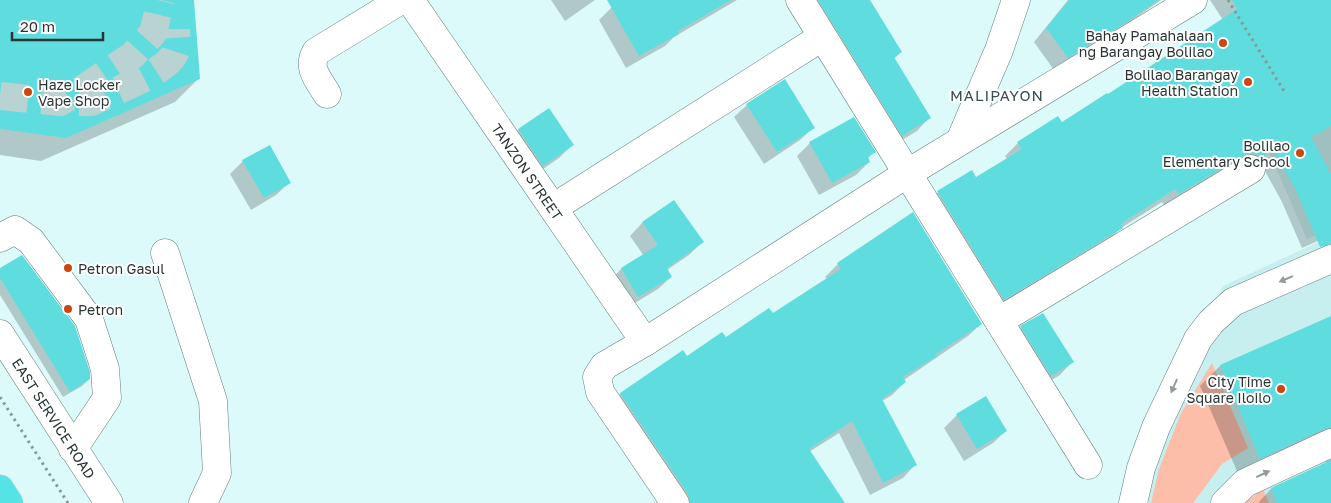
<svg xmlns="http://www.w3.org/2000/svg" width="1331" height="503" font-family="'Golos Text',sans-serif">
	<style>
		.built { fill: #c8efef }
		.green { fill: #fcbda9 }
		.shadow { fill: #0003 }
		.building { fill: #5fddde }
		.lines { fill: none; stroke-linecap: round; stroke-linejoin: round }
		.minor-tunnel { stroke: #b9d2d2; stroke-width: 28; stroke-dasharray: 28 14; stroke-linecap: butt }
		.minor-casing { stroke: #637d7d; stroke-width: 29 }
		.highway-casing { stroke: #d8dada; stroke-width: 29 }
		.path { stroke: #859999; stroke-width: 3; stroke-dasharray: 2.5 4; stroke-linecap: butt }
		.minor { stroke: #fff; stroke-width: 28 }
		.highway { stroke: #56e3e4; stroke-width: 28 }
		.oneway { fill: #949a9a }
		.poi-dot { fill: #cc460d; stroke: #fff; stroke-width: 2 }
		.labels { text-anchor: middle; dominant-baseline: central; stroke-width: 4; stroke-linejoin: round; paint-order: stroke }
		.poi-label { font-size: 14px; fill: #293434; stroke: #fff; text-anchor: end }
		.street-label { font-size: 14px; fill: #293434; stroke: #fff }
		.neighbourhood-label { font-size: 15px; letter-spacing: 1px; fill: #364f4f; stroke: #fff }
	</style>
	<rect width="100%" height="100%" fill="#ddfafa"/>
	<path class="built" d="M1331,78V229L1307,239L1255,120Z
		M1331,236V503H1125L1156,416L1223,286Z"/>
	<path class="green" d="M1212,363L1248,448L1222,464L1193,503H1151L1159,469L1181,413Z
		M1263,489L1269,503H1245Z"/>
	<path class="shadow" d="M0,0H192L198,79L175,102L41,161L0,155Z
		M551,0H595L565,21Z
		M624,0H737L674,37L665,46L626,68L599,20L612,7Z
		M798,0H869L901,52L894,59L929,118L917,131L889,148Z
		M1068,0H1161L1112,35L1054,70L1034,42Z
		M1210,0H1331V235L1302,248L1282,202L1260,162L1165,207L1162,202L1121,228L1108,241L990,312L924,205L938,192L972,171L976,179L1007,159L1005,156L1018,143L1061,124L1108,96L1223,20Z
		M747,105L813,128L800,140L764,164L734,117Z
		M549,110L572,145L559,158L530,178L506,143L518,130Z
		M810,143L874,152L867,159L869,162L856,175L819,195L797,156Z
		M243,161L289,183L276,195L251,210L230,174Z
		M673,201L702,242L689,255L667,270L671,277L658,289L625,309L609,282L621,269L644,256L630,236L642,223Z
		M913,214L981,324L968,336L904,380L905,382L892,395L882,401L915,465L903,478L870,495L839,433L809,452L843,503H673L608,407L620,394L683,352L686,358L773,315L827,279L825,277L838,264Z
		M0,269L89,379L82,386L63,397L0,295Z
		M1331,318V503H1258L1271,489L1326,464L1325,458L1240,478L1200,386L1220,366Z
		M1021,327L1072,362L1060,375L1038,388L1008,340Z
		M985,397L1006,431L993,443L964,461L944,428L957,415Z"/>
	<path class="building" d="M0,0H194L200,79L66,138L0,129Z
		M607,0H731L678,31L679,34L639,56Z
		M818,0H870L902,52L894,57L931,118L902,136Z
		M1069,0H1158L1127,22L1068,58L1046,28Z
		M1232,0H1331V126L1311,137L1331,174V244L1320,247L1295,188L1273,150L1261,158L1258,155L1250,153L1243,156L1179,194L1175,189L1121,224L1123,228L1004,300L937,191L972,170L976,177L1022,149L1017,142L1058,116L1062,122L1107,93L1108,94L1237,9Z
		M785,79L815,128L777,152L746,104Z
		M549,108L574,145L543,166L518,129Z
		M854,117L876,152L868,157L870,162L832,183L809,142Z
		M270,145L291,183L264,198L242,160Z
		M674,200L704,242L667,268L672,277L638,297L621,268L658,245L642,222Z
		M913,212L982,324L936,354L937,356L903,377L906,382L882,399L917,465L883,483L852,421L809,449L845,503H690L688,494L620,393L683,350L687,356L722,332L726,337L769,308L773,313L841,269L837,263Z
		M22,255L75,326L90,372V379L70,392L0,278V268Z
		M1043,313L1074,362L1051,376L1020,326Z
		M1331,316V428L1324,429L1260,459L1220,365Z
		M986,396L1007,431L977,449L956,414Z
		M1331,460V503H1277L1271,488Z"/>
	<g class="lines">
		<path class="minor-tunnel" d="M0,96L60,102L81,90L133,55L153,33L161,0
			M79,102H91C112,92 166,73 175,53C178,46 176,37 176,29"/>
		<g class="minor-casing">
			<g id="minor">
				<path id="s1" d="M410,0L645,342"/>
				<path d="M800,0L1088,465"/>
				<path d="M327,94C318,79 307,68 316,52L401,0"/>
				<path d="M960,141L999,50L1016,0"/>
				<path d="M553,208L822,37"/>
				<path d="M0,238L15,230L31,241L89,319L105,369L107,398L73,449"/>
				<path d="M165,253L213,401L217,473L203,503"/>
				<path d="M999,321L1251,169"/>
				<path id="s2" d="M0,334L109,503"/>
				<path d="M675,503L600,392L597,377L604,366L645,342L908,173L1193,0"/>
				<path d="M1133,503L1141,468L1156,427L1198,339L1211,322L1233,302L1331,259"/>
				<path d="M1225,503L1245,483L1331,443"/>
			</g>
		</g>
		<g class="highway-casing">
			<path id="highway" d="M0,489L9,503"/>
		</g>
		<path class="path" d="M1228,0L1284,91
			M0,397L68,503"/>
		<use href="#minor" class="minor"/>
		<use href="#highway" class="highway"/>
	</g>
	<defs><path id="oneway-solid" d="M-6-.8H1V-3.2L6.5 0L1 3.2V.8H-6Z" transform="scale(1.25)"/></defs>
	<g class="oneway">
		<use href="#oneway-solid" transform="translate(1286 279) rotate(157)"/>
		<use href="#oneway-solid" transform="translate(1174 386) rotate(114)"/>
		<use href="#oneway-solid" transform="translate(1263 474) rotate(-25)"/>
	</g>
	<g class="poi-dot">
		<circle cx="1223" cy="43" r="5"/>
		<circle cx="1248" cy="82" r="5"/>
		<circle cx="28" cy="92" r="5"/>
		<circle cx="1300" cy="153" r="5"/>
		<circle cx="68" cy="268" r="5"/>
		<circle cx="68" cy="309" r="5"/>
		<circle cx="1281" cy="389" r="5"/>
	</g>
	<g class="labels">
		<g class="poi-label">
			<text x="1213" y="35">Bahay Pamahalaan<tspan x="1213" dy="16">ng Barangay Bolilao</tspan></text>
			<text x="1238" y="74">Bolilao Barangay<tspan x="1238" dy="16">Health Station</tspan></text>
			<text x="38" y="84" text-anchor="start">Haze Locker<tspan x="38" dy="16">Vape Shop</tspan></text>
			<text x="1290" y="145">Bolilao<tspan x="1290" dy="16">Elementary School</tspan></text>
			<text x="78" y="268" text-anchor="start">Petron Gasul</text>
			<text x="78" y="309" text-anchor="start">Petron</text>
			<text x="1271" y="381">City Time<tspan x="1271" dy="16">Square Iloilo</tspan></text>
		</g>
		<g class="street-label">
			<text stroke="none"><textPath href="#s1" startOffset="208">TANZON STREET</textPath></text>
			<text stroke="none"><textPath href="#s2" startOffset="100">EAST SERVICE ROAD</textPath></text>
		</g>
		<g class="neighbourhood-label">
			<text x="997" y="95">MALIPAYON</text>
		</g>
	</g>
	<path d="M12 32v8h91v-8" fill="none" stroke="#293434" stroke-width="2.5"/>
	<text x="20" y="32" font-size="15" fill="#293434" stroke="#ffffff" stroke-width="4" paint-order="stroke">20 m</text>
</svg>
